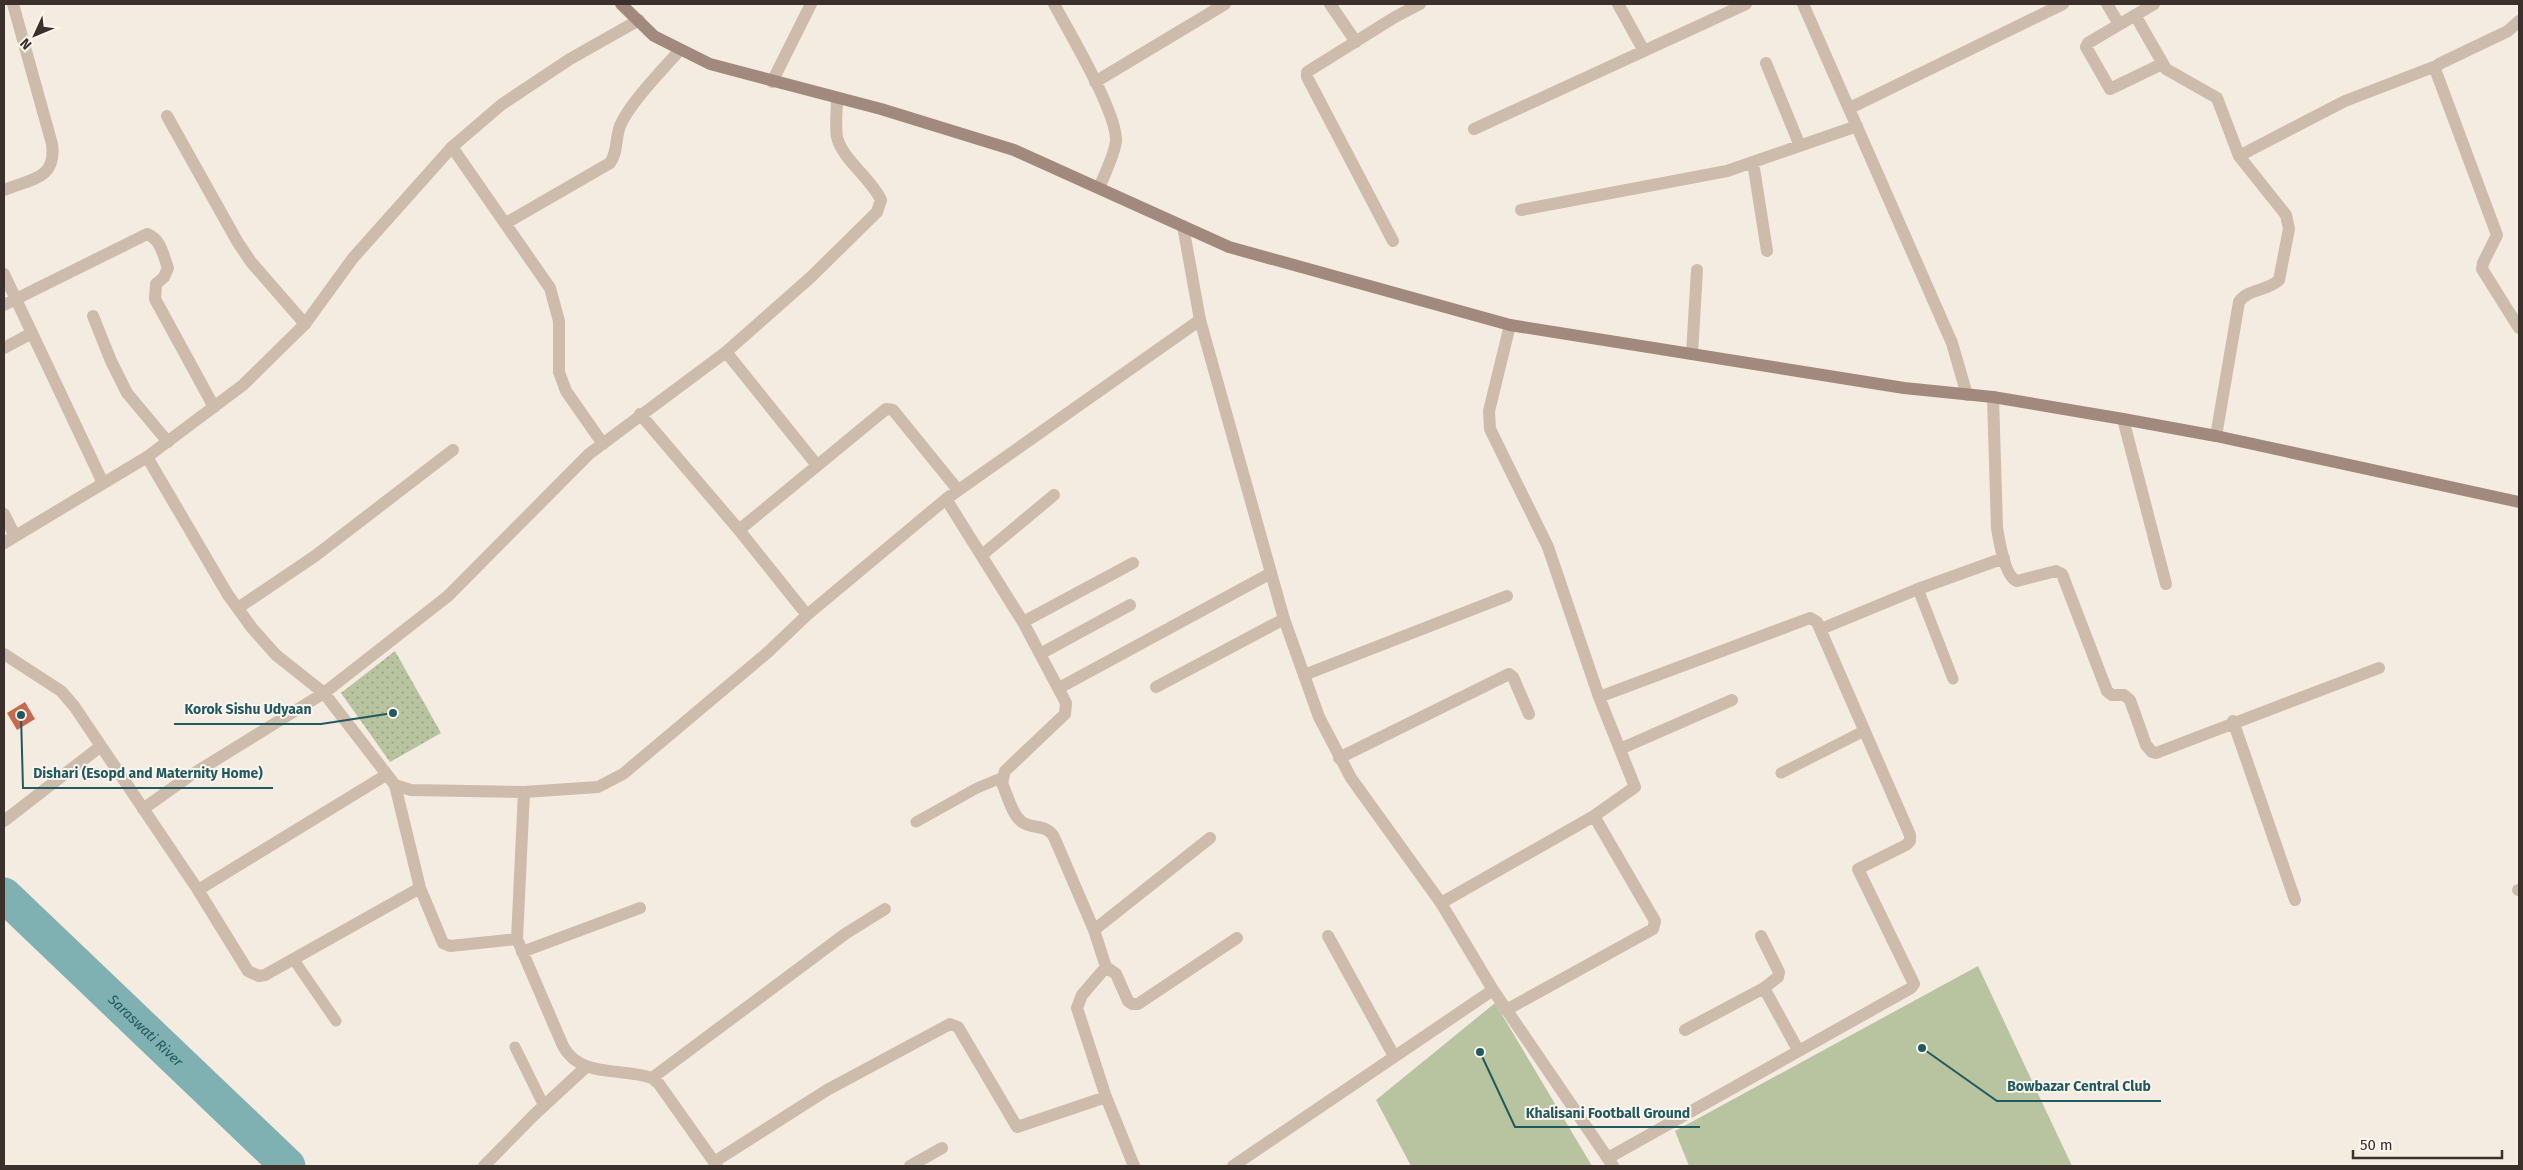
<svg xmlns="http://www.w3.org/2000/svg" width="2523" height="1170" font-family="'Fira Sans',sans-serif">
	<style>
		.grass { fill: #b8c4a0 }
		.park { fill: url(#park-dots) }
		.lines { fill: none; stroke-linecap: round; stroke-linejoin: round }
		.river { stroke: #7fb0b2; stroke-width: 35 }
		.building { fill: #c8694b }
		.service { stroke: #cdbbac; stroke-width: 11 }
		.minor { stroke: #cdbbac; stroke-width: 12 }
		.tertiary { stroke: #cdbbac; stroke-width: 12 }
		.secondary { stroke: #a18a7d; stroke-width: 12 }
		.labels { text-anchor: middle; dominant-baseline: central; stroke-width: 4; stroke-linejoin: round; paint-order: stroke }
		.water-label { font-size: 14px; font-style: italic; fill: #1f5a5e; stroke: #fbf5ee }
		.leader { fill: none; stroke: #1f5a5e; stroke-width: 2 }
		.callout-dot { fill: #1f5a5e; stroke: #fbf5ee; stroke-width: 2 }
		.callout-label { font-size: 14px; text-anchor: middle; font-weight: bold; fill: #1f5a5e; stroke: #fbf5ee; stroke-width: 4; stroke-linejoin: round; paint-order: stroke }
	</style>
	<defs>
		<pattern id="park-dots" width="8" height="8" patternUnits="userSpaceOnUse" patternTransform="scale(1.25)"><rect width="8" height="8" fill="#b8c4a0"/><path d="M2 2h.1M6 6h.1" fill="none" stroke="#97a083" stroke-width="1.8" stroke-linecap="round"/></pattern>
	</defs>
	<rect width="100%" height="100%" fill="#f4ebe1"/>
	<path class="grass" d="M1978,966L2072,1166H1689L1675,1131Z
		M1495,1003L1592,1166H1411L1376,1100Z"/>
	<path class="park" d="M395,651L441,733L390,762L341,693Z"/>
	<g class="lines">
		<path class="river" id="s1" d="M4,895L288,1166"/>
	</g>
	<path class="building" d="M25,702L35,719L17,730L7,713Z"/>
	<g class="lines">
		<path class="service" d="M1918,589L1953,679
			M1781,773L1864,731
			M916,822L977,788L1001,778
			M294,960L336,1021
			M515,1047L544,1106"/>
		<path class="minor" d="M1054,4C1069,32 1117,112 1116,141C1115,153 1104,176 1099,188
			M1330,4L1356,42
			M1618,4L1644,51
			M1803,4L1952,343L1967,395
			M2107,4L2119,24
			M2154,4L2088,43L2086,47L2110,89L2162,64
			M2135,15L2166,69L2217,98L2239,156L2286,215L2289,229L2279,280C2268,291 2247,289 2239,302L2216,436
			M2519,21L2508,31L2439,64L2435,69L2497,235L2483,263L2482,269L2519,328
			M1766,63L1800,146
			M772,82L811,4
			M1095,82L1225,4
			M1850,108L2063,4
			M167,116L237,241L251,262L305,324
			M1474,129L1746,4
			M452,147L550,288L559,321V372L566,391L603,444
			M2239,156L2345,101L2436,66
			M1753,162L1767,251
			M4,190C31,179 57,179 52,144L13,4
			M1521,210L1727,171L1857,126
			M506,223L610,163C618,152 615,139 620,126C629,104 663,69 680,50
			M1393,241L1307,77V72L1395,17L1420,4
			M4,274L103,483
			M4,305L147,234C161,239 163,255 168,268L164,277L156,284L155,299L214,407
			M93,316L111,361L127,393L168,442
			M4,348L32,333
			M726,352L816,464
			M1692,354L1697,270
			M1993,397L1997,528C1999,540 2005,577 2017,581L2056,571L2062,574L2107,691L2112,695H2124L2130,700L2146,745L2152,752L2156,753L2379,668
			M640,414L739,530L807,615
			M2123,419L2166,584
			M147,457L228,595L252,628L276,655L324,693L395,785L411,790L524,792L598,787L623,774L767,653L807,615L946,499L1200,320
			M946,499L1023,622L1066,703L1065,714L1005,771L1002,783C1007,794 1012,815 1022,822C1034,830 1045,823 1054,837L1094,930L1106,967L1082,995L1077,1008L1106,1097L1134,1166
			M4,514L15,536
			M739,530L886,409L893,410L958,490
			M982,555L1054,495
			M238,608L315,556L453,450
			M1023,622L1133,563
			M1821,629L1918,589L2004,558
			M4,654L61,691L74,706L198,890L248,971L259,976L265,975L420,888
			M1040,654L1130,605
			M1304,675L1507,596
			M1156,687L1284,619
			M1059,688L1271,573
			M1599,697L1810,618L1817,622L1910,835V841L1906,845L1858,869L1914,984L1911,988L1608,1158
			M2233,721L2295,900
			M1620,749L1732,700
			M1339,758L1509,674L1513,677L1529,714
			M395,785L420,888L443,943L450,946L517,939
			M524,792L517,939L563,1046C581,1079 621,1067 652,1078L659,1084L717,1166
			M143,809L188,777L324,693L448,596L589,454L726,352L811,277L877,212L881,200C871,178 842,159 837,137C835,125 837,111 837,98
			M4,821L101,746
			M198,890L386,775
			M2518,890H2519
			M1441,903L1594,816L1635,787L1599,697L1548,547L1490,429L1489,411L1510,325
			M1094,930L1210,838
			M1328,936L1394,1056
			M522,952L640,908
			M1106,967L1116,974L1128,1001L1132,1004H1138L1237,938
			M1764,988L1798,1050
			M1506,1010L1653,929L1655,921L1594,816
			M1685,1030L1764,988L1778,977L1779,972L1761,936
			M652,1078L845,934L885,909
			M714,1162L827,1090L950,1024L958,1027L1017,1127L1106,1097
			M484,1166L534,1115L586,1067
			M910,1166L942,1148
			M1233,1166L1493,990"/>
		<path class="tertiary" d="M1183,226L1200,320L1284,619L1319,717L1351,778L1441,903L1493,990L1613,1166
			M4,543L147,457L243,385L305,324L353,258L452,147L501,105L570,59L639,20"/>
		<path class="secondary" d="M621,4L654,36L710,64L881,109L1014,150L1229,247L1510,325L1904,388L1993,397L2123,419L2216,436L2519,502"/>
	</g>
	<g class="labels">
		<g class="water-label">
			<text stroke="none"><textPath href="#s1" startOffset="196">Saraswati River</textPath></text>
		</g>
	</g>
	<path class="leader" d="M393 713L321 724H174M21 715L23 788H273M1922 1048L1997 1101H2161M1480 1052L1515 1127H1700"/>
	<g class="callout-dot">
		<circle cx="393" cy="713" r="5"/>
		<circle cx="21" cy="715" r="5"/>
		<circle cx="1922" cy="1048" r="5"/>
		<circle cx="1480" cy="1052" r="5"/>
	</g>
	<g class="callout-label">
		<text x="248" y="714">Korok Sishu Udyaan</text>
		<text x="148" y="778">Dishari (Esopd and Maternity Home)</text>
		<text x="2079" y="1091">Bowbazar Central Club</text>
		<text x="1608" y="1118">Khalisani Football Ground</text>
	</g>
	<rect width="2523" height="1170" fill="none" stroke="#3b302b" stroke-width="10"/>
	<g transform="translate(35 35) rotate(226)" stroke="#fbf5ee" stroke-width="4" paint-order="stroke">
	<path d="M0-4L9 19L0 12L-9 19Z" fill="#3b302b"/>
	<text y="-8" font-size="14" font-weight="bold" text-anchor="middle" fill="#3b302b">N</text>
	</g>
	<path d="M2353 1150v8h149v-8" fill="none" stroke="#3b302b" stroke-width="2.5"/>
	<text x="2360" y="1150" font-size="15" fill="#3b302b" stroke="#fbf5ee" stroke-width="4" paint-order="stroke">50 m</text>
</svg>
